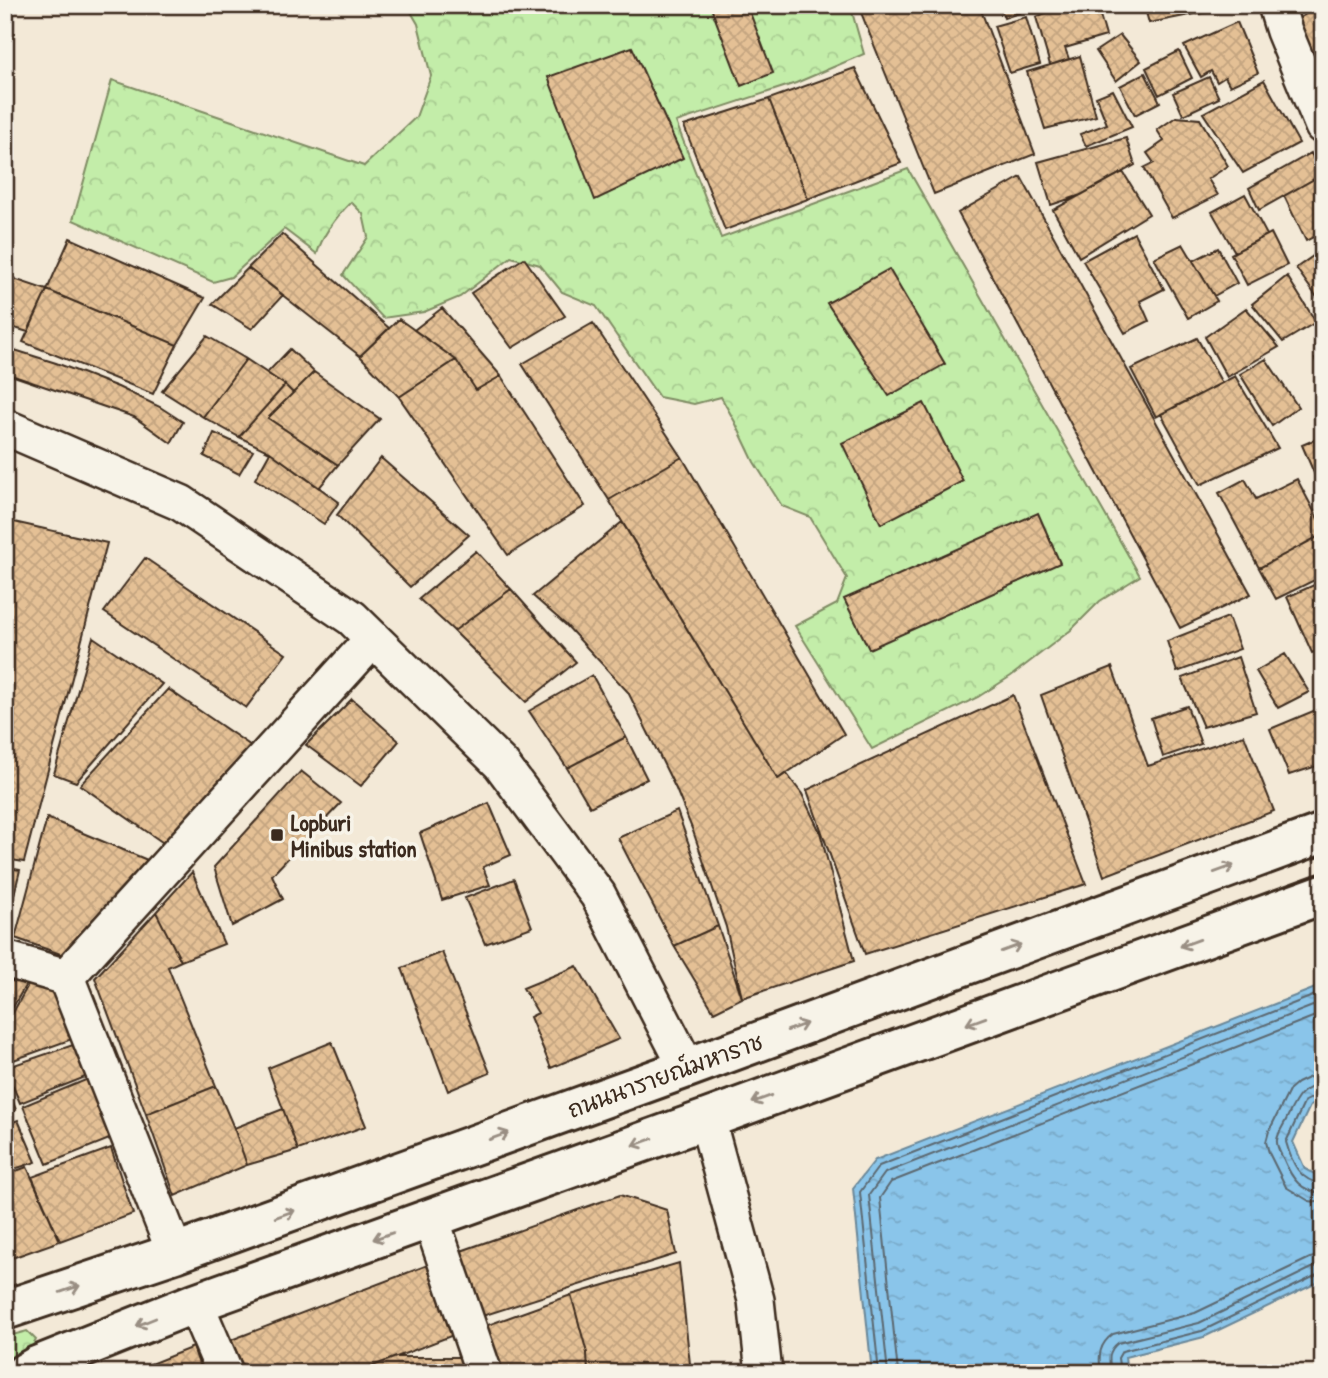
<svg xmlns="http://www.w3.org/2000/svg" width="1328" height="1378" font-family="'Patrick Hand','Playpen Sans Thai',sans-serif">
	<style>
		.park { fill: url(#park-crowns); stroke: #7f8c64; stroke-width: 2 }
		.water { fill: url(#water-ripples); stroke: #6a8798; stroke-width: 2 }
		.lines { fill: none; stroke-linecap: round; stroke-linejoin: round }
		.shore { stroke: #5b6870; stroke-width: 2 }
		.building { fill: url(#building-cross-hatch); stroke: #3b2a1e; stroke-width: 2 }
		.street-casing { stroke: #3b2a1e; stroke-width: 40 }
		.primary-casing { stroke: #3b2a1e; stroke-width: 44 }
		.street { stroke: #f7f3e8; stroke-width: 35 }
		.primary { stroke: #f7f3e8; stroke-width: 38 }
		.oneway { stroke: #998e83 }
		.poi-dot { fill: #3b2a1e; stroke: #f7f3e8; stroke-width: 2.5 }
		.labels { text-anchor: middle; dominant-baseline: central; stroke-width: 7; stroke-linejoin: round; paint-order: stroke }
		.poi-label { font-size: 23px; font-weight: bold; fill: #3b2a1e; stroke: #f7f3e8; text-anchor: start }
		.street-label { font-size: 23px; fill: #3b2a1e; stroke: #f7f3e8 }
	</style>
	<defs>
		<pattern id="park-crowns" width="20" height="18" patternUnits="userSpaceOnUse" patternTransform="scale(1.75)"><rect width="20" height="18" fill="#c3eda9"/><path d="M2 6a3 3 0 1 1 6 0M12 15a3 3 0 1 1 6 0" fill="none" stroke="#a8cb91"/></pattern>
		<pattern id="water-ripples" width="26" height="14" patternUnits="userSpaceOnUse" patternTransform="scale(1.75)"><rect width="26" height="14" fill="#8ac5ea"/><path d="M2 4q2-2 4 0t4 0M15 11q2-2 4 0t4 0" fill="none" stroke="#78a9c8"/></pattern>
		<pattern id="building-cross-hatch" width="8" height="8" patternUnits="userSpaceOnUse" patternTransform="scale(1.75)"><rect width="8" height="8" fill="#e4c095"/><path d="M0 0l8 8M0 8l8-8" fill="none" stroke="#c4a580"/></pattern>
	</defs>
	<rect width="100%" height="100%" fill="#f3e9d7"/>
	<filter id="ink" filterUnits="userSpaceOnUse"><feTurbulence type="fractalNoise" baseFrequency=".0143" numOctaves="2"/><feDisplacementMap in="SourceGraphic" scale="14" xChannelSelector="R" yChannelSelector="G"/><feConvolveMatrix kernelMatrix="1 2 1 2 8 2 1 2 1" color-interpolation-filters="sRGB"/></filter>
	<g filter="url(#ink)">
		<path class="park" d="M407,5H850L864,54L796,83L676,122L721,238L908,169L1140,576L1100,601L1071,630L1011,676L978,697L872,749L795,626L837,604L847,578L810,517L782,506L754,462L735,422L721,397L694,404L659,397L596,306L562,292L540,265L511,257L460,297L424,312L383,318L343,275L368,237L363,214L351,202C336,217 323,233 317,254L284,229L231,277L213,282L73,220L112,80L364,166L416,117L431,76L418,24Z
			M27,1331L36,1340L27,1355L5,1367V1337Z"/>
		<path class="water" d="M1323,985V1100L1310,1106L1293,1142L1305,1169L1323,1178V1280L1204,1337L1125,1357L1127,1373H872L853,1188L875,1160Z"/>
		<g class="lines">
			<path class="shore" d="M1323,1075L1310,1077L1297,1083L1290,1089L1269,1131L1266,1142L1269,1153L1286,1187L1309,1201L1323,1203
				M1323,1085C1299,1087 1295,1102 1286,1120C1283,1126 1278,1133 1277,1140C1276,1147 1281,1154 1284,1160C1292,1179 1301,1192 1323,1193
				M1323,1094L1318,1095L1305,1101L1286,1142C1292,1163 1299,1181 1323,1184
				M879,1373L860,1192L879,1166L1323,992
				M888,1373L869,1195L885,1173L1323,1002
				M898,1373L880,1198L891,1182L1323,1013
				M1101,1373C1098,1356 1099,1344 1113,1334L1195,1313L1310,1258L1323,1255
				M1111,1373C1109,1361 1107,1351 1118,1343L1199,1323L1314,1267L1323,1266
				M1120,1373L1118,1358L1122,1351L1202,1331L1317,1275H1323"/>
		</g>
		<path class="building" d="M710,5H747L773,73L741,86Z
			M858,5H979L1035,154L934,194Z
			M1000,5H1040V6L1004,18Z
			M1046,5H1097L1106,36L1065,48L1069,59L1050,65L1036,17L1048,12Z
			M1144,5H1192L1195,14L1149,23Z
			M1196,5H1238L1198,14Z
			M1315,8L1323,20V49L1313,55L1292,23Z
			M1026,17L1040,64L1010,73L994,26Z
			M1237,22L1258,73L1230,86L1225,77L1217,82L1211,71L1201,77L1184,46Z
			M1120,35L1141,61L1116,81L1096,51Z
			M632,47L683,158L595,200L548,77Z
			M1179,51L1192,78L1159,95L1146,68Z
			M1323,55V97L1304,65Z
			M1080,56L1096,116L1045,129L1027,72Z
			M855,68L901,163L808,199L769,99Z
			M1145,73L1160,102L1135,115L1120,86Z
			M1209,77L1219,98L1183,115L1173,93Z
			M1264,80L1299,143L1243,173L1203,113Z
			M1113,90L1132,127L1086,146L1080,134L1107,124L1096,97Z
			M769,99L808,199L725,230L684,126Z
			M1176,117L1200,119L1228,166L1208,179L1218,195L1172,218L1144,168L1154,163L1147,153L1164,141L1157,130Z
			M1126,138L1135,165L1081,195L1051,205L1038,162Z
			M1311,153L1321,175L1259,210L1249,188Z
			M1123,172L1149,214L1079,257L1053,210Z
			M1321,175L1323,178V232L1306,241L1284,196Z
			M1021,177L1251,594L1180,628L958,213Z
			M1245,194L1267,235L1235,252L1212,212Z
			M1134,233L1164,289L1140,301L1149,321L1125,333L1083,261Z
			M1271,233L1287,265L1247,285L1231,254Z
			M282,234L389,328L360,356L248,268Z
			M70,238L205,298L177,345L47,290Z
			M1183,244L1217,301L1188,318L1154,258Z
			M1218,248L1237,283L1214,296L1193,261Z
			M1323,249V302L1321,303L1296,268Z
			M524,258L565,316L512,348L471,293Z
			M248,268L283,295L252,329L212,304Z
			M889,269L945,364L889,396L827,303Z
			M5,276L47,290L28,332L5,325Z
			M1287,276L1316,322L1283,342L1252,304Z
			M47,290L177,345L153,394L23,342Z
			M442,308L501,376L476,390L456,360L414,330Z
			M1246,308L1279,347L1227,377L1205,337Z
			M399,319L456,360L399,397L360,356Z
			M593,323L682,457L609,500L522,364Z
			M207,336L246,359L203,417L162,391Z
			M1197,338L1222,383L1156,417L1131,369Z
			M5,347L56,363L118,387L160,407L183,422L171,443L134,417L5,373Z
			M290,349L314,372L293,393L285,385L267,373Z
			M1323,356V377L1315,359Z
			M246,359L285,385L239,437L203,417Z
			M1266,359L1298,407L1272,426L1240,374Z
			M456,360L476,390L501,376L585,506L508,555L399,397Z
			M314,372L380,419L338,465L268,418Z
			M1235,376L1278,448L1200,485L1161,414Z
			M285,385L293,393L268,418L338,465L319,488L270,452L239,437Z
			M924,403L963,481L881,524L842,443Z
			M214,433L253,451L239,474L204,456Z
			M1323,436V494L1302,445Z
			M270,452L339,502L324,524L255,479Z
			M682,457L844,734L778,779L609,500Z
			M381,458L469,535L410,587L337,515Z
			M1245,479L1256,499L1297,479L1323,528V534L1259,568L1219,493Z
			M1038,513L1060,563L869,649L844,599Z
			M5,520L107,543L24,862L5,859Z
			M622,522L778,779L786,773L802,794L820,832L854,961L742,998L726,927L693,831L676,789L628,692L566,625L533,596Z
			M1323,534V576L1276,599L1259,568Z
			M476,551L511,589L454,631L419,599Z
			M145,558L286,654L246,708L104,612Z
			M1323,581V649L1312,653L1287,597Z
			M511,589L576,662L526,702L454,631Z
			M1228,617L1240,649L1177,672L1167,641Z
			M93,637L162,684L76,782L54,774Z
			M1285,654L1309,692L1278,708L1256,671Z
			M1238,657L1256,712L1203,727L1182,678Z
			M1112,667L1148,766L1244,735L1274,811L1104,876L1041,695Z
			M592,675L626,737L567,768L529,711Z
			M168,689L254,748L172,849L80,785Z
			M1013,695L1086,884L865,954L807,790Z
			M352,699L399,741L361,786L306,745Z
			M1187,706L1201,744L1163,757L1151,718Z
			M1323,707V764L1289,775L1270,729Z
			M626,737L647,779L590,807L567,768Z
			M301,771L341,803L272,875L283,899L232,926L214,867Z
			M489,803L511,855L483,867L490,885L442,900L420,833Z
			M677,811L718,926L674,946L618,838Z
			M47,818L152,862L69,957L15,938Z
			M5,867L20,870L5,932Z
			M192,872L224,944L181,961L156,912Z
			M514,879L532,927L485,944L465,898Z
			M156,912L181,961L168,967L216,1086L146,1114L95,978Z
			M718,926L742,998L714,1012L674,946Z
			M442,952L490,1073L448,1091L402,968Z
			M577,966L619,1039L551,1068L530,1017L538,1013L523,988Z
			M5,973L29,979L5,1021Z
			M32,978L55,989L75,1038L5,1063V1027Z
			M332,1042L366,1126L298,1150L268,1068Z
			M76,1044L88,1076L20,1103L5,1068Z
			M88,1079L112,1138L47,1164L23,1106Z
			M5,1081L16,1110L5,1114Z
			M216,1086L234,1128L247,1165L175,1196L146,1114Z
			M283,1109L298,1150L247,1165L234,1128Z
			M18,1120L36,1162L5,1172V1125Z
			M111,1148L133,1214L60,1241L32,1177Z
			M27,1167L60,1241L6,1260L5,1175Z
			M620,1195L667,1210L676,1254L479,1317L461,1251Z
			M433,1263L456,1334L355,1373H246L231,1340Z
			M679,1263L691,1373H588L587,1353L571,1295Z
			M571,1295L587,1353L588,1373H502L485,1326Z
			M193,1347L202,1373H133V1371Z
			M396,1357H465L466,1373H355Z"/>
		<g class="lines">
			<g class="street-casing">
				<path id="street" d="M1276,5L1284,31L1323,126
					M5,427L181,503L352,618L501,764L598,895L687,1068
					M5,959L66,977
					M707,1119L756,1300L764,1373
					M431,1219L484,1373
					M175,1253L66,977L373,639
					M195,1303L225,1373"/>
			</g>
			<g class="primary-casing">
				<path id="primary" d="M5,1310L175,1253L687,1068L1323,833
					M25,1373L37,1366L195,1303L707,1119L1323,894"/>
			</g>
			<use href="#street" class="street"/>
			<use href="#primary" class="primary"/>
		</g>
		<defs><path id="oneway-shaft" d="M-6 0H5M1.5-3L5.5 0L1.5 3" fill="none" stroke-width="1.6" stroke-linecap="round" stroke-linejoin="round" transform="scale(1.75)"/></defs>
		<g class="oneway">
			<use href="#oneway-shaft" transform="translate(1224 869) rotate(-20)"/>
			<use href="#oneway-shaft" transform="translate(1190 943) rotate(160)"/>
			<use href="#oneway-shaft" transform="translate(1011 948) rotate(-20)"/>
			<use href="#oneway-shaft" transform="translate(976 1021) rotate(160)"/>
			<use href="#oneway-shaft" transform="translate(797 1027) rotate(-20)"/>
			<use href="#oneway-shaft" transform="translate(762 1099) rotate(160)"/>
			<use href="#oneway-shaft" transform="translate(499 1136) rotate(-20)"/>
			<use href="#oneway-shaft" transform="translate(643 1142) rotate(160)"/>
			<use href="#oneway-shaft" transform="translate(285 1214) rotate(-20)"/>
			<use href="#oneway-shaft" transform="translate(383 1236) rotate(161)"/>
			<use href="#oneway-shaft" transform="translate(70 1289) rotate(-19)"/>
			<use href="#oneway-shaft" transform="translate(146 1322) rotate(158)"/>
		</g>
	</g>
	<rect class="poi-dot" x="270" y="828" width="14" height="14" rx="3.5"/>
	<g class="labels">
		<g class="poi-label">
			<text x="291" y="822">Lopburi<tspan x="291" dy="26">Minibus station</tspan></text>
		</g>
		<g class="street-label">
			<text transform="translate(665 1075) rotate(-20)">ถนนนารายณ์มหาราช</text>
		</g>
	</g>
	<rect width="1328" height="1378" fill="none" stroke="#f7f3e8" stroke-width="28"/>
	<rect x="14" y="14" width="1300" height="1350" fill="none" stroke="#3b2a1e" stroke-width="2.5" filter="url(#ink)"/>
</svg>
